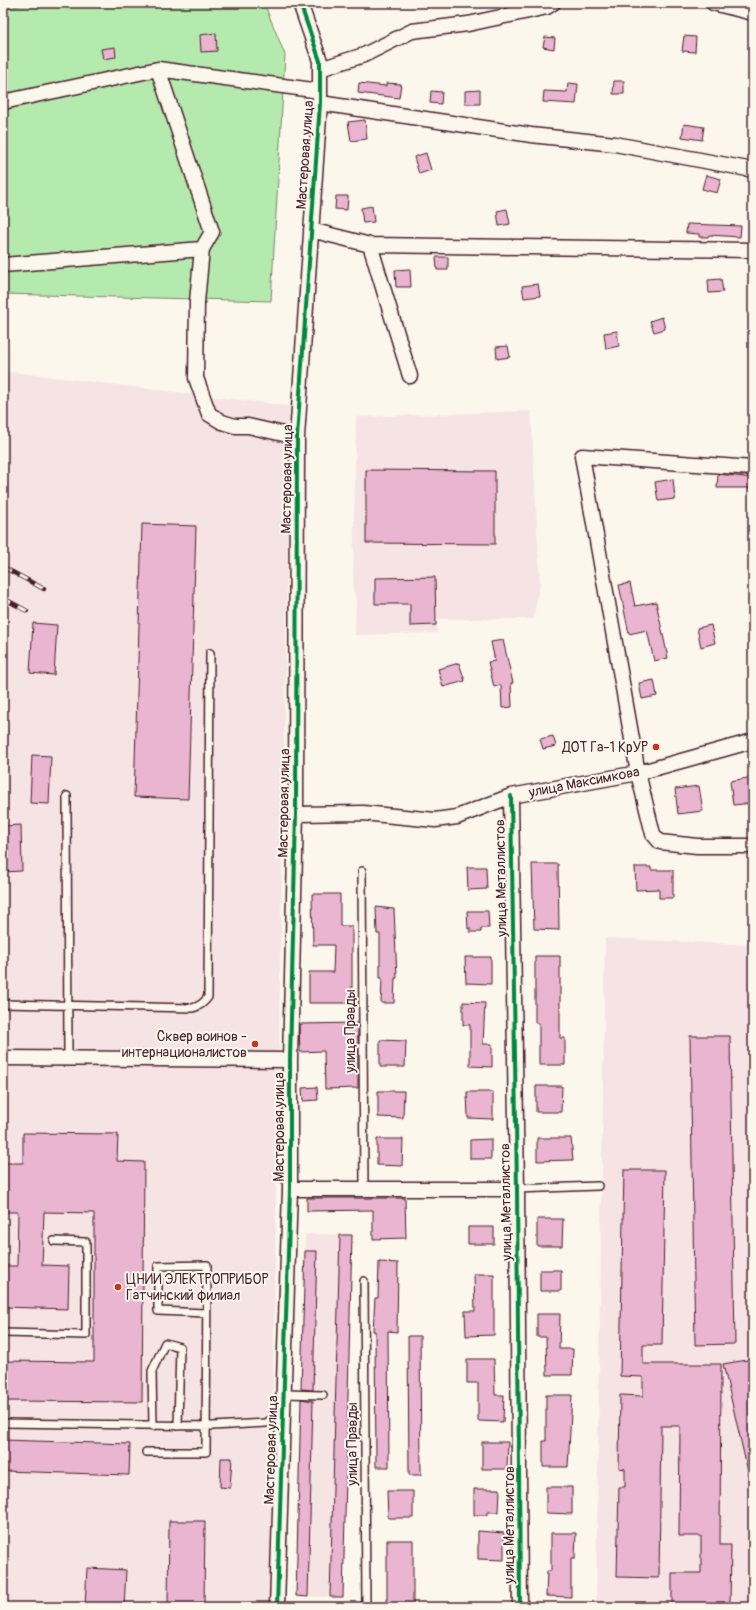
<svg xmlns="http://www.w3.org/2000/svg" width="756" height="1610" font-family="Pangolin,sans-serif">
	<style>
		.built { fill: #f6e3e4 }
		.green { fill: #b4eaad; stroke: #7f846c }
		.building { fill: #e9b5d1; stroke: #4a1f2b }
		.lines { fill: none; stroke-linecap: round; stroke-linejoin: round }
		.service-casing { stroke: #4a1f2b; stroke-width: 10 }
		.minor-casing { stroke: #4a1f2b; stroke-width: 17 }
		.service { stroke: #fbf7ec; stroke-width: 7 }
		.minor { stroke: #fbf7ec; stroke-width: 14 }
		.rail-casing { stroke: #4a1f2b; stroke-width: 4.5 }
		.rail { stroke: #fbf7ec; stroke-width: 3; stroke-dasharray: 9; stroke-linecap: butt }
		.cycleway-casing { stroke: #fbf7ec; stroke-width: 6 }
		.cycleway { stroke: #00873e; stroke-width: 4 }
		.poi-dot { fill: #c8321e; stroke: #fbf7ec; stroke-width: 1.5 }
		.labels { text-anchor: middle; dominant-baseline: central; stroke-width: 4; stroke-linejoin: round; paint-order: stroke }
		.street-label { font-size: 14px; fill: #4a1f2b; stroke: #fbf7ec }
		.poi-label { font-size: 14px; fill: #4a1f2b; stroke: #fbf7ec; text-anchor: end }
	</style>
	<rect width="100%" height="100%" fill="#fbf7ec"/>
	<filter id="ink" filterUnits="userSpaceOnUse"><feTurbulence type="fractalNoise" baseFrequency=".025" numOctaves="2"/><feDisplacementMap in="SourceGraphic" scale="8" xChannelSelector="R" yChannelSelector="G"/><feConvolveMatrix kernelMatrix="1 2 1 2 8 2 1 2 1" color-interpolation-filters="sRGB"/></filter>
	<g filter="url(#ink)">
		<path class="built" d="M3,371L290,406L269,1607H3Z
			M531,411L540,584L533,619H437V633L355,635L356,598L353,590L356,417Z
			M605,938L753,945V1607H596Z
			M305,1234L352,1235L343,1597L296,1596Z"/>
		<path class="green" d="M28,3H264L285,55L271,301L3,294V10Z"/>
		<path class="building" d="M216,33L217,51L201,52L200,35Z
			M684,36L696,37L695,52L682,51Z
			M545,37L555,38L554,49L543,47Z
			M115,47L116,57L103,59L101,49Z
			M614,81H624V94H613Z
			M359,83L386,86V83L401,84L399,98L358,93Z
			M568,83L578,84L576,104L543,102L544,91L567,92Z
			M480,90V104H465V91Z
			M431,91L442,92L441,104L430,103Z
			M365,120L367,139L351,141L348,122Z
			M684,124L704,127L702,140L682,137Z
			M426,153L431,170L419,174L414,157Z
			M706,175L721,179L717,193L702,189Z
			M336,196H348L347,210L335,209Z
			M372,206L374,222L363,223L361,208Z
			M507,209L510,224L499,226L497,211Z
			M687,224L741,226L740,237L709,235L708,237H699V234L686,233Z
			M436,257H448V270H437Z
			M410,269L411,287H396L395,270Z
			M721,279L723,292L709,293L708,280Z
			M538,284L540,296L524,298L522,286Z
			M662,317L665,329L654,332L650,321Z
			M617,331L619,346L606,349L604,333Z
			M508,346L510,357L497,359L496,347Z
			M366,470L495,471V544L366,543Z
			M718,474L753,478V488H717Z
			M673,479L675,499L658,501L655,482Z
			M142,524L196,526L188,799L134,797Z
			M435,577L436,625L410,626V604H375V578Z
			M630,583L635,606L656,602L668,658L654,661L647,630L629,634L619,585Z
			M33,623L57,625L54,675L30,673Z
			M711,625L715,643L701,647L697,628Z
			M503,640L513,683H511L512,707L502,708L501,685L494,687L488,662L495,661L491,642Z
			M459,663L465,681L443,687L438,669Z
			M654,680L657,696L642,699L639,683Z
			M553,736L556,746L543,749L540,739Z
			M32,755L51,756L49,804L30,803Z
			M753,777V803L733,805L730,781Z
			M699,786L703,811L678,814L675,789Z
			M21,825L22,871L3,872V826Z
			M532,864H558L559,930L534,929Z
			M467,867H486L487,889L468,890Z
			M635,867H651V870H673V898H659V889L636,890Z
			M312,894H340V926H352V1003H309V972H333L334,945H313Z
			M376,907L394,909L397,978H395L394,1003H381L382,978H380V934H377Z
			M467,911H488L489,928H481V932H470V928L468,929Z
			M535,956H560V1038H565V1065H539V1023H535Z
			M465,957H491V984L466,983Z
			M463,1002L485,1003L483,1044H492V1067L470,1066V1025H463Z
			M358,1023V1088L325,1089L324,1051L300,1052L299,1024Z
			M690,1036H730L735,1344L695,1345Z
			M380,1040L406,1041L405,1067H380Z
			M536,1086H562L561,1112H536Z
			M317,1087L318,1100L303,1101L302,1088Z
			M378,1091H404L403,1118L378,1117Z
			M467,1092H493V1119L468,1118Z
			M23,1133L118,1134L117,1161L144,1162L142,1402L3,1401V1361L94,1362V1213L44,1212L42,1265L69,1266L68,1309L3,1307V1266H17L18,1212H3V1163H23Z
			M537,1138H571L573,1160L537,1161Z
			M377,1139H403L402,1166L377,1165Z
			M491,1139V1159H470V1140Z
			M624,1170H665L662,1345H643V1364H721L720,1545H731L730,1605L699,1604V1607H672V1573H701V1536H679L680,1426H661L659,1578L617,1577L619,1487H625V1469L619,1468L620,1395L643,1396V1377L620,1376Z
			M307,1198H405L406,1238L373,1239V1210L307,1211Z
			M537,1219H563L562,1246H537Z
			M468,1227H494V1244H468Z
			M340,1235H352L343,1597H330Z
			M305,1251H317L313,1390L301,1389Z
			M379,1262L398,1263L397,1332L388,1331L389,1467H376L375,1331H373L375,1298H378Z
			M540,1270H561V1291H540Z
			M474,1274H494V1335L466,1336L465,1311H475Z
			M537,1314H560L559,1349H573L572,1375H547L546,1337H537Z
			M408,1336H420L421,1475H409Z
			M467,1359H494L495,1395H504L503,1422L478,1421V1383H467Z
			M753,1359V1475L749,1476L723,1364Z
			M546,1395H572L568,1467H543V1441H546Z
			M301,1399L313,1401L308,1597L296,1596Z
			M3,1440L130,1444L129,1475L3,1471Z
			M482,1442H508L507,1469H482Z
			M221,1458H232L230,1488L220,1487Z
			M546,1487H572V1514L546,1513Z
			M474,1489H500L499,1512H487V1515H474Z
			M387,1491H413V1518H388Z
			M169,1521H205L204,1607H168Z
			M478,1531L504,1533V1560L478,1559Z
			M551,1533H576L575,1558H571V1597L546,1596L547,1571H551Z
			M387,1540H413V1607H387Z
			M87,1568L126,1570L124,1607H85Z"/>
		<g class="lines">
			<g class="service-casing">
				<path id="service" d="M67,796L68,1058
					M362,871L364,1190
					M3,1004L193,1008C200,1006 204,1003 208,997L210,653
					M517,1189L598,1186
					M364,1281L366,1607
					M3,1333L86,1335V1242L54,1241
					M284,1394L323,1395
					M3,1423L213,1426L266,1423L283,1411
					M153,1426L152,1371L165,1343L180,1347L178,1426
					M146,1452H206L207,1265L158,1266V1311L206,1313"/>
			</g>
			<g class="minor-casing">
				<path id="minor" d="M713,3L753,13
					M320,69L364,55L412,31L468,24L547,7L553,3
					M3,102L158,69L320,91
					M320,103L531,135L615,144L753,170
					M311,230L370,245
					M202,249L197,302L196,378L209,414L222,422L235,426H248L297,437
					M3,265L202,249L212,232L158,69
					M410,376L370,245L753,250
					M753,468L582,456L638,773L653,834L660,842L697,846H753
					M511,796L517,1189L520,1607
					M296,814L363,813L435,820L457,817L511,796L638,773L753,741
					M3,1058L290,1060
					M290,1189H517
					M277,1607L290,1189V1060L296,814L297,437L320,103V61L300,3"/>
			</g>
			<use href="#service" class="service"/>
			<use href="#minor" class="minor"/>
			<g class="rail-casing">
				<path id="rail" d="M3,567L44,589
					M3,598L27,611"/>
			</g>
			<use href="#rail" class="rail"/>
			<g class="cycleway-casing">
				<path id="cycleway" d="M511,796L517,1189L520,1607
					M277,1607L290,1189V1060L296,814L297,437L320,103V61L300,3"/>
			</g>
			<use href="#cycleway" class="cycleway"/>
		</g>
	</g>
	<g class="poi-dot">
		<circle cx="656" cy="747" r="4"/>
		<circle cx="255" cy="1044" r="4"/>
		<circle cx="118" cy="1287" r="4"/>
	</g>
	<g class="labels">
		<g class="street-label">
			<text transform="translate(305 155) rotate(-86)">Мастеровая улица</text>
			<text transform="translate(287 479) rotate(-89)">Мастеровая улица</text>
			<text transform="translate(584 782) rotate(-11)">улица Максимкова</text>
			<text transform="translate(284 803) rotate(-89)">Мастеровая улица</text>
			<text transform="translate(501 878) rotate(-91)">улица Металлистов</text>
			<text transform="translate(350 1031) rotate(-90)">улица Правды</text>
			<text transform="translate(279 1127) rotate(-90)">Мастеровая улица</text>
			<text transform="translate(506 1202) rotate(-91)">улица Металлистов</text>
			<text transform="translate(352 1444) rotate(-90)">улица Правды</text>
			<text transform="translate(271 1450) rotate(-88)">Мастеровая улица</text>
			<text transform="translate(509 1525) rotate(-90)">улица Металлистов</text>
		</g>
		<g class="poi-label">
			<text x="648" y="747">ДОТ Га-1 КрУР</text>
			<text x="247" y="1036">Сквер воинов -<tspan x="247" dy="16">интернационалистов</tspan></text>
			<text x="126" y="1279" text-anchor="start">ЦНИИ ЭЛЕКТРОПРИБОР<tspan x="126" dy="16">Гатчинский филиал</tspan></text>
		</g>
	</g>
	<rect width="756" height="1610" fill="none" stroke="#fbf7ec" stroke-width="16"/>
	<rect x="8" y="8" width="740" height="1594" fill="none" stroke="#4a1f2b" stroke-width="1.5" filter="url(#ink)"/>
</svg>
